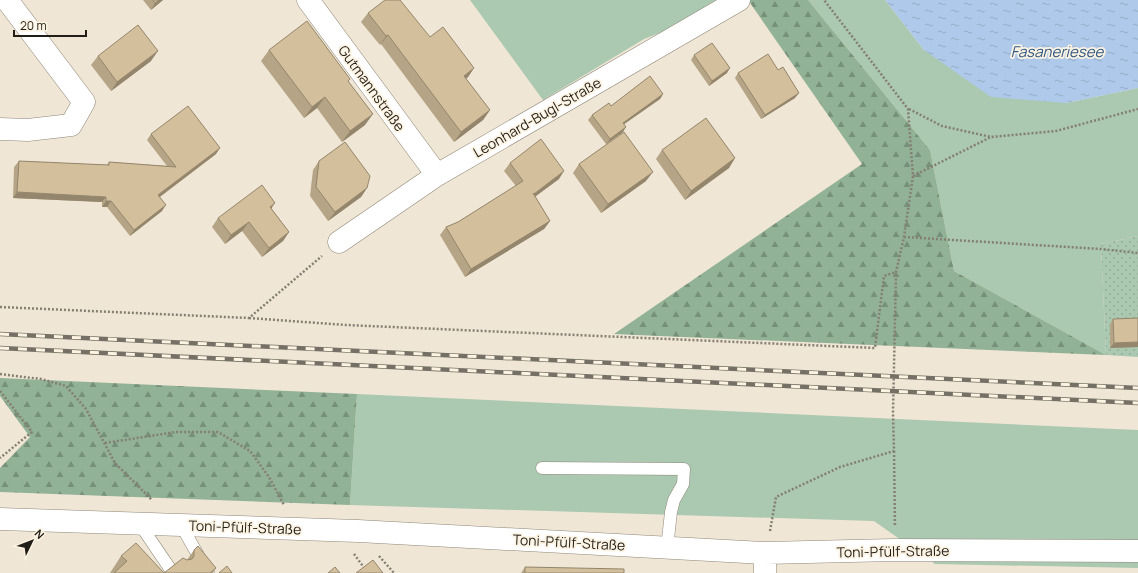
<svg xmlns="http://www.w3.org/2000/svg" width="1138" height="573" font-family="Manrope,sans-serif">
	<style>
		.grass { fill: #abc8b0 }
		.forest { fill: url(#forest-firs) }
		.garden { fill: url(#garden-dots) }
		.water { fill: url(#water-ripples) }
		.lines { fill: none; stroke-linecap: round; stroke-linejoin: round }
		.lane-casing { stroke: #8f8778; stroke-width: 13 }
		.street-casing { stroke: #8f8778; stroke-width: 23 }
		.path { stroke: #847e73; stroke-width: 2.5; stroke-dasharray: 2 2; stroke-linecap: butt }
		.lane { stroke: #fff; stroke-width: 12 }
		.street { stroke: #fff; stroke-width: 22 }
		.rail-casing { stroke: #757065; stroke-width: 4.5 }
		.rail { stroke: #fcf3e2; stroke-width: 3; stroke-dasharray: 9; stroke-linecap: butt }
		.wall { fill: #b5a485 }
		.shaded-wall { fill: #94866c }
		.building { fill: #d3bf9b; stroke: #94866c }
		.labels { text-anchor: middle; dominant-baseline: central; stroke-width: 3.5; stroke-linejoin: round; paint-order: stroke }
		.street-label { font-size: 14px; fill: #211e18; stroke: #fcf3e2 }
		.water-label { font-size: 15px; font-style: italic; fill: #335a85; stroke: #fcf3e2 }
	</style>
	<defs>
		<pattern id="forest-firs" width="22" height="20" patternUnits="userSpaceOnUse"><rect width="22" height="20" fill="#91b296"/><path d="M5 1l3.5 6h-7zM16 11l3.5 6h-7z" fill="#769079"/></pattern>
		<pattern id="garden-dots" width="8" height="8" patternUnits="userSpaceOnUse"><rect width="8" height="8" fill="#abc8b0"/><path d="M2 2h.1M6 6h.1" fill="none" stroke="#93ab97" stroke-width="1.8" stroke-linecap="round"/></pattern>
		<pattern id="water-ripples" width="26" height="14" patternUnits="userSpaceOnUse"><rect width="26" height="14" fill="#aec9e9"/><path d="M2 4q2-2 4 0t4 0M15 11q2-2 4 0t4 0" fill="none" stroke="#95acc7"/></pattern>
	</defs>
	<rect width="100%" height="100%" fill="#efe6d5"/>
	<path class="grass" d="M470,0H743L644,39L543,100Z
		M808,0H885L924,50L1066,103L1138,88V236L1101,244L1106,355L954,271L930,150Z
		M357,394L1138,430V568L935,564L874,521L350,505Z"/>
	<path class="forest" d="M748,0H808L930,150L954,271L1106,355L614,334L862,164Z
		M0,378L357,394L350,505L0,492V468L30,437L0,396Z"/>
	<path class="garden" d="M1138,236V357L1106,355L1101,244Z"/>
	<path class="water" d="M885,0H1138V88L1066,103L991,97L924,50Z"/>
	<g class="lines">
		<g class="lane-casing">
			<path id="lane" d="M542,468L684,469L683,484L674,500L671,512L667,548
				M139,523L173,573
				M181,525L208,573"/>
		</g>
		<g class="street-casing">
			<path id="street" d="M308,0L437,175
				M0,129L28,130L71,125L84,102L7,0
				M339,242L437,175L739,0
				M0,519L358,531L765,553L894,550L1138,551
				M765,573V553"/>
		</g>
		<path class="path" d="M909,109L942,126L991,137L1056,131L1138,109
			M913,176L991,137
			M904,237L1101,249L1138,253
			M0,307L249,318L322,256
			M249,318L346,325L875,348L884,276L896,272
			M0,374L41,379L66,386L86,409L115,463L152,500
			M0,391L32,432L0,458
			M105,443L176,432H218L250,451L269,477L284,505
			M894,451L895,527
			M770,531L776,497L840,467L894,451L893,413L896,272L904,237L913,176L908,109L824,0
			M354,554L368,573
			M379,556L394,573"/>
		<use href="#lane" class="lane"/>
		<use href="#street" class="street"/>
		<g class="rail-casing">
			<path id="rail" d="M0,334L1138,388
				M0,348L1138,403"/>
		</g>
		<use href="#rail" class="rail"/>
	</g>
	<path class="wall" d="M143,0H163L151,10Z
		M368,13L430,37L474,68L468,77L466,79L490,110L483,120L454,142L381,44L380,45L361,22Z
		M269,50L350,79L348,81L365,125L342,142L317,108L304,118L261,61Z
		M694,55L727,73L709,86L691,60Z
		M98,56L151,61L111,91L91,65Z
		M738,73L795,98L761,119L735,78Z
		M663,94L660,99L624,124L623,132L606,144L588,120L592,115L611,106Z
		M151,134L216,154L160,197L162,211L130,236L107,207H102V202L13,198L14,167L19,161L107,165L109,162L167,166L147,140Z
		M662,150L735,158L729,168L685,200L656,159Z
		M319,161L367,188L361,197L328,221L310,196L313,170Z
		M510,163L559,179L535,196L550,221L544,229L465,277L440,235L446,227L458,222L516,186L504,171Z
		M579,164L646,181L601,213L573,173Z
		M271,208L289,232L283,241L262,257L242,231L225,244L212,227L218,218Z
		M1138,318V347L1110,348V324L1113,319Z
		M194,550L216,568L213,573H110L121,556L164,573L187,560Z
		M525,567L624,573H521Z"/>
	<path class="shaded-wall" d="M159,0H163L151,10L155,3Z
		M388,35L381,44L380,45L386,36Z
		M158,51L151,61L111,91L117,82Z
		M474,68L468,77L457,85L464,76Z
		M730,68L727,73L709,86L712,81Z
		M799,93L795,98L761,119L765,115Z
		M663,94L660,99L620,127L623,123Z
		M325,97L317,108L304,118L312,107Z
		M490,110L483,120L454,142L461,132Z
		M373,114L365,125L342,142L350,131Z
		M626,127L623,132L606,144L610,139Z
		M220,148L216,154L154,201L158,195Z
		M735,158L729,168L685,200L691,191Z
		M564,171L559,179L528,202L534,194Z
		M653,172L646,181L601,213L608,204Z
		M367,188L361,197L328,221L335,212Z
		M17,192L106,197L102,202L13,198Z
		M106,201H111L107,207H102Z
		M275,203L269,212L270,207Z
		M166,205L162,211L130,236L134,230Z
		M550,221L544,229L465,277L471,269Z
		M249,222L242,231L225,244L231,235Z
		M289,232L283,241L262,257L269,248Z
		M1138,342V347L1110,348L1114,343Z"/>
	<path class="building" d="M153,0H159L155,3Z
		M385,0H400L430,37L443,27L474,68L464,76L490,110L461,132L388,35L386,36L368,13Z
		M307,21L350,79L348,81L373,114L350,131L325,97L312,107L269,50Z
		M138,25L158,51L117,82L98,56Z
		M712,43L730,68L712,81L694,55Z
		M768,54L778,70L783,67L799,93L765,115L738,73Z
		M650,76L663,94L623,123L626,127L610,139L592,115L609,103L611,106Z
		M188,106L220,148L158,195L166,205L134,230L111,201H106V197L17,192L19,161L109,165V162L176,167L151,134Z
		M706,118L735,158L691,191L662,150Z
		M624,132L653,172L608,204L579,164Z
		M541,139L564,171L534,194L533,193L550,221L471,269L446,227L458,222L523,181L510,163Z
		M345,142L370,176L367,188L335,212L316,187L319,161Z
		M262,185L275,203L270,207L289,232L269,248L249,222L231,235L218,218Z
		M1138,318V342L1114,343L1113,319Z
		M136,543L164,573L183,558L187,560L192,559L194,556V550L198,546L216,568L210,573H114L127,561L121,556Z
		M373,560L383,573H356Z
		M227,566L232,573H219Z
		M335,567L340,573H328Z
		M525,567L624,569V573H525Z"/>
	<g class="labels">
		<g class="street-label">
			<text transform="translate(372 88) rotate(54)">Gutmannstraße</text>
			<text transform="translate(537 117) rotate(-30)">Leonhard-Bugl-Straße</text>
			<text transform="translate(245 527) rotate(2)">Toni-Pfülf-Straße</text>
			<text transform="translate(569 542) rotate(3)">Toni-Pfülf-Straße</text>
			<text transform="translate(893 551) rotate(-1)">Toni-Pfülf-Straße</text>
		</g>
		<g class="water-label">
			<text x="1057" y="51">Fasaneriesee</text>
		</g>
	</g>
	<g transform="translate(32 541) rotate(47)" stroke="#fcf3e2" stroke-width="3" paint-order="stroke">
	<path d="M0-3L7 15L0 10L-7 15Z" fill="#211e18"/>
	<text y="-6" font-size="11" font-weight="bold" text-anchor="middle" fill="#211e18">N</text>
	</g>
	<path d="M14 30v6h72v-6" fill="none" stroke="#211e18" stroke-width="2"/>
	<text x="20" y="30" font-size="12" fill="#211e18" stroke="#fcf3e2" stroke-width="3" paint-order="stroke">20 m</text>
</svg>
